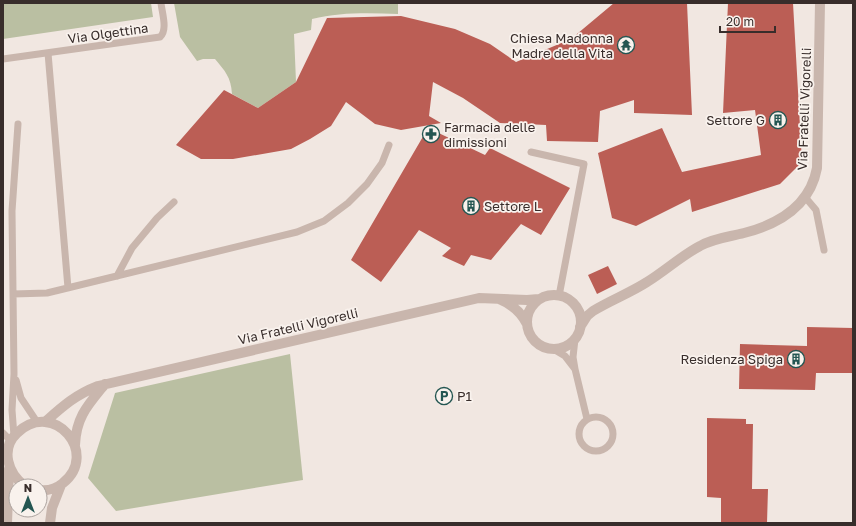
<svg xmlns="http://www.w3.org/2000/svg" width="856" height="526" font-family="'Golos Text',sans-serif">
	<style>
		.green { fill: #babfa2 }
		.building { fill: #bb5e55 }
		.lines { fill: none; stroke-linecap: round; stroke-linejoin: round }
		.service { stroke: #c9b6ad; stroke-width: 7 }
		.tertiary { stroke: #c9b6ad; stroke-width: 10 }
		.labels { text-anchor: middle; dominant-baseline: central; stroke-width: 3.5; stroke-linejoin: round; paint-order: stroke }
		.street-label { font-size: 13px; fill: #382d2b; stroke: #f9f2ed }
		.poi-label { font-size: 13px; fill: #382d2b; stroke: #f9f2ed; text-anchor: end }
	</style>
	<rect width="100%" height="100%" fill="#f1e7e1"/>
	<path class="green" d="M3,3H151L153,17L3,39Z
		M174,3H398V14C369,13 340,12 312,19L311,30L294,34L296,82L258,108L232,94C231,77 225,71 215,59H203L197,61L180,37Z
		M290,354L303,480L116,511L88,478L115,393Z"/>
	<path class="building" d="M614,3H687L692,115L634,113V100L600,111L598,142L547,141L546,125L500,123L463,98L433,82L429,116L441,123L401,130L375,124L346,102L331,126L310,139L291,149L233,159H201L176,145L224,90L258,108L296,82L327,18L401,16L455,29L490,44L516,62L571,39Z
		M728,3H793L802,162L780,184L692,212L690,199L636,226L612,218L598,153L662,128L682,172L761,155L755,110L723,113Z
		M428,128L485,155L490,148L570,188L541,235L521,224L491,260L471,255L464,266L442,256L451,248L419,230L381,282L351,260Z
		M608,266L617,284L597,294L588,275Z
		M807,327L853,328V373H816L815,390L739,389L740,344L807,346Z
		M707,418L746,419V424H753L752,489H768L767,523H721V498L707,497Z"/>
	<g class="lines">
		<path class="service" d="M48,53L68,288
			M3,59L160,37C168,30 162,13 161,3
			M531,152L584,164L559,296
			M805,197L816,210L824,250
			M117,276L132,248L157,218L174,202
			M13,294L47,293L297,232L324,221L348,203L367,184L382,163L389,145
			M555,350L565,356L575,369L573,357L575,339
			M575,369L587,419
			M16,380L21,398L37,422
			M579 434a17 17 0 1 1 34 0a17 17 0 1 1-34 0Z
			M3,433L11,441
			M14,436L12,410L14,374L12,211L18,124"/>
		<path class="tertiary" d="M527 322a27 27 0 1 1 54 0a27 27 0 1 1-54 0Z
			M501,300C513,305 521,312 527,324
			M580,327L587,316L593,311C611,300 630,293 647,282C665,271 681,256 700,246C714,238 729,237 744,233C779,224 810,206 817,168L820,3
			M45,422C63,406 75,395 98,386L479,298L527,300L539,299
			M75,445C76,417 88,405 105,384
			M25,486C8,474 0,449 17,433C54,398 100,454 63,483C57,488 48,491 40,490
			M7,523L9,469
			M50,523L52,508L61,485"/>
	</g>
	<defs>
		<g id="temple-ring" transform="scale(0.9)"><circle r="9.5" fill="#f9f2ed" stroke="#245652" stroke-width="1.5"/><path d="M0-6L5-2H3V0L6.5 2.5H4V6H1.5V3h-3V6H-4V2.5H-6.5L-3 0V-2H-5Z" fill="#245652"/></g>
		<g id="building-ring" transform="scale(0.9)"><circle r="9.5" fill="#f9f2ed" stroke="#245652" stroke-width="1.5"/><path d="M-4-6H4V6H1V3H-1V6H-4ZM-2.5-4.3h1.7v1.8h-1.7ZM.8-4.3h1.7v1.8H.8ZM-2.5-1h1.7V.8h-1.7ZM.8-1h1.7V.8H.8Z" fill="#245652"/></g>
		<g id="pharmacy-ring" transform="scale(0.9)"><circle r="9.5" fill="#f9f2ed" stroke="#245652" stroke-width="1.5"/><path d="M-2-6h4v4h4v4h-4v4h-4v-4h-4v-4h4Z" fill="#245652"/></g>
		<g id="parking-ring" transform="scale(0.9)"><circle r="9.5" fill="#f9f2ed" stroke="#245652" stroke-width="1.5"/><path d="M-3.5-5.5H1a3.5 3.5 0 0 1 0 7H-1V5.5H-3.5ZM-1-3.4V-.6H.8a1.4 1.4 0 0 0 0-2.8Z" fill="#245652"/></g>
	</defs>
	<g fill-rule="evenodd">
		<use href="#temple-ring" x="626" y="45"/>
		<use href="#building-ring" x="778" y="120"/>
		<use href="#pharmacy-ring" x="431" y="134"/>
		<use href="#building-ring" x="471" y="206"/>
		<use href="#building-ring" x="796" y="359"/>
		<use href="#parking-ring" x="444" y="396"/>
	</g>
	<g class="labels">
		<g class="street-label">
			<text transform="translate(108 33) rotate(-8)">Via Olgettina</text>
			<text transform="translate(804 109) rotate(-88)">Via Fratelli Vigorelli</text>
			<text transform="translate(298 326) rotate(-13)">Via Fratelli Vigorelli</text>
		</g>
		<g class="poi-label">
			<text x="613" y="38">Chiesa Madonna<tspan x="613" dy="15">Madre della Vita</tspan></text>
			<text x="765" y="120">Settore G</text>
			<text x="444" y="127" text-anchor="start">Farmacia delle<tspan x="444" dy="15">dimissioni</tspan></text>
			<text x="484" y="206" text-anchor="start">Settore L</text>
			<text x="783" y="359">Residenza Spiga</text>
			<text x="457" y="396" text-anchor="start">P1</text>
		</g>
	</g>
	<rect width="856" height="526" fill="none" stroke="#382d2b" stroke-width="8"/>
	<g transform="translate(28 498)"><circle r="19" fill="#f9f2ed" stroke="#aca39f"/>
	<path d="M0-3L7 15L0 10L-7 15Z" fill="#245652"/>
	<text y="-6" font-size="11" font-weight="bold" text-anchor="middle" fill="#382d2b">N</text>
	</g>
	<path d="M720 26v6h55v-6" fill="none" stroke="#382d2b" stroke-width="2"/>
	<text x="726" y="26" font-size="12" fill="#382d2b" stroke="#f9f2ed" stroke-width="3" paint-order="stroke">20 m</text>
</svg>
